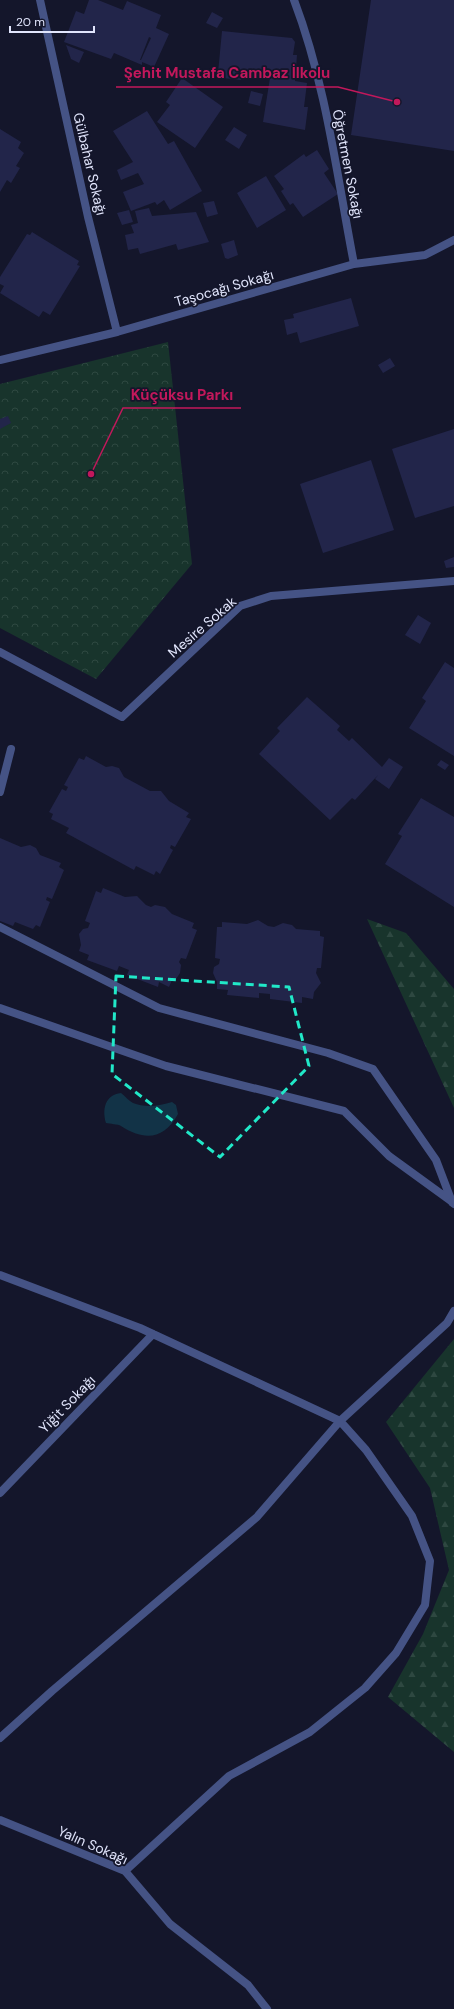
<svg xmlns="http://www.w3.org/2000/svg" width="454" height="2009" font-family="'DM Sans',sans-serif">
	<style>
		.forest { fill: url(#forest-firs) }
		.park { fill: url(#park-crowns) }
		.water { fill: #123347 }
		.building { fill: #22254a; fill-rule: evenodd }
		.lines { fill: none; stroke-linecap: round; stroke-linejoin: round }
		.lane { stroke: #455385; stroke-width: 8 }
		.street { stroke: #455385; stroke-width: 8 }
		.marked { fill: none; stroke: #21e8c8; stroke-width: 3; stroke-dasharray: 8 5; stroke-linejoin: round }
		.labels { text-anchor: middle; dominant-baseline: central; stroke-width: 3.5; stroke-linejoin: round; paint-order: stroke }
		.street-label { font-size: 14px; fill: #e1e5fc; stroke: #14162b }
		.leader { fill: none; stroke: #c2185b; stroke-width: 1.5 }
		.callout-dot { fill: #c2185b; stroke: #14162b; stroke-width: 1.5 }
		.callout-label { font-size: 15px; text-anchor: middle; font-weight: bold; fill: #c2185b; stroke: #14162b; stroke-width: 3.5; stroke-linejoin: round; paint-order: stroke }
	</style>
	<defs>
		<pattern id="forest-firs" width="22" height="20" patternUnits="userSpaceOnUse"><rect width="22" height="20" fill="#18342c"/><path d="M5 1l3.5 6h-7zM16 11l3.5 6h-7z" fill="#2e4841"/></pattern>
		<pattern id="park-crowns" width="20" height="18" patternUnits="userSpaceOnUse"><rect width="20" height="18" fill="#18342c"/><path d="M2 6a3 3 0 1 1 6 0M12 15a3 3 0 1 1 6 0" fill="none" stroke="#2e4841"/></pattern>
	</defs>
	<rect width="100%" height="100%" fill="#14162b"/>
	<path class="forest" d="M367,919L406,933L454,989V1108Z
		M454,1339V1752L388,1697L423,1634L449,1570L430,1488L386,1422Z"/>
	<path class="park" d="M168,342L192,564L96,679L0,628V384Z"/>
	<path class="water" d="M121,1093C125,1096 129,1101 133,1103C145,1108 160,1106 172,1102L176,1105L178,1114C164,1140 144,1141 121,1126C118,1124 110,1124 106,1123C102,1109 105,1095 121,1093Z"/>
	<path class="building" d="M89,0H98L123,10L127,1L161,15L156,28L169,34L154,67L142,62V65L114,53L111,59L64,42L76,11L84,14ZM149,37L151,38L141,60H140Z
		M371,0H454V151L351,135Z
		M212,12L223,18L217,28L206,23Z
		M222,31L292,38L295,42L293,55H297L295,81L307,83L304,107H308L305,130L263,122L270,78L242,75L241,80L223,78V73H218Z
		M66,45L84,52L79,63L71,59Z
		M182,78L223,107L195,148L157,122L170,105L166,102Z
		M251,91L263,94L260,106L248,103Z
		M147,111L168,144L174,141L202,191L170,210L164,200L157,205L155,202L131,211L123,192L144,184L138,173L121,180L117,170L133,162L113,131Z
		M234,127L247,135L239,149L225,140Z
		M0,129L21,142L18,148L24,153L16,166L20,168L11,183L7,180L0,192Z
		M317,150L329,169L324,173L338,194L303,217L293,203L290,205L281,191L284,189L274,176L304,154L306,157Z
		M266,176L286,210L257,228L237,193Z
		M214,201L218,214L207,217L203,203Z
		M149,208L152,216L196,212L209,242L178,250L176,244L140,254L138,248L128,250L125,235L134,233L131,225L138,223L135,211Z
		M129,210L133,222L122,225L117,213Z
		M32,232L79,261L77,265L80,266L50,315L43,311L39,317L0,293L4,286L0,284V277L27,234L30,235Z
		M234,240L238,255L228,259L225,258L221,244Z
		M351,298L359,326L300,343L297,332L287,335L284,320L294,318L293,314Z
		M390,358L395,366L383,373L378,365Z
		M8,416L11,423L0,429V419Z
		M454,429V506L415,518L392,449Z
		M371,460L394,530L323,553L300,484Z
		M454,557V567L446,568L444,561Z
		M418,615L431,623L420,644L405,635Z
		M445,662L454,668V756L409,728L426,701L422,698Z
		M307,697L340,726L337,730L349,741L352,738L382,767L389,758L403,767L389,789L375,779L378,775L355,800L352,798L330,820L259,754L280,731L277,728Z
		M86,756L106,767L112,766L119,768L124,777L150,791H161L169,801L189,813L186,817L191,819L175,847L171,845L170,848L173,850L160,874L156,871L154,875L136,866L134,870L66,833L69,828L51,819L53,814L49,812L62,789L66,791L68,787L64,785L79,758L84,760Z
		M441,760L449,765L445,770L437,765Z
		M421,798L454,817V907L385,864L402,836L398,834Z
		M0,838L21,847L30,845L36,848L40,855L61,863L59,867L64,870L52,899L47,897L46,900L50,902L40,927L36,925L33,929L15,922L13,926L0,921Z
		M103,888L125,897L137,896L146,905L151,907L155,905L165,907L172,914L194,923L192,928L197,930L186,959L181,958L179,962L181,965L180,973L176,979L172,980L169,987L159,982L158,987L127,975L129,970L119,966L117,971L87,960L89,955L79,951L81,945L79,934L83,929L88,928L90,923L85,921L96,891L101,893Z
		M258,920L268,926L274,927L283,923L292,925L296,929L320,931V936L324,937L321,968H317L316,973L321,983L314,992L313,999L302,997V1003L270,999V994L259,993V998L227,995L228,990L217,989V982L213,973L214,967L219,964L220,959L215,958L217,927H222V922L247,924Z"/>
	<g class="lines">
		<path class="lane" d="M0,792L11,749
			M0,927L159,1008L328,1053L373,1069L436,1160L452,1202
			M0,1008L166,1066L344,1111L389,1156L451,1201"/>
		<path class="street" d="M40,0L88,217L117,332
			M294,0C326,84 337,176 354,264
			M0,360L117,332L354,264L425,255L454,240
			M0,652L122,717L240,606L271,596L454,581
			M452,1202L454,1204
			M0,1275L140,1328L340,1421L366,1450L412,1516L430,1561L425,1605L396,1653L365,1688L310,1732L229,1776L125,1871
			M0,1493L153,1334
			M0,1738L52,1691L257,1517L340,1421L447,1323L454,1311
			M0,1820L125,1871L170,1924L248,1985L267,2009"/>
	</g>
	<path class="marked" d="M116,976L289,987L309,1066L220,1157L112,1074Z"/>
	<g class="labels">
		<g class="street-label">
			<text transform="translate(90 164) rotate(77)">Gülbahar Sokağı</text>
			<text transform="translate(348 164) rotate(79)">Öğretmen Sokağı</text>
			<text transform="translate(224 288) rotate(-16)">Taşocağı Sokağı</text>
			<text transform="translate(202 627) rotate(-41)">Mesire Sokak</text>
			<text transform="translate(67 1404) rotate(-46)">Yiğit Sokağı</text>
			<text transform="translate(93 1845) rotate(24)">Yalın Sokağı</text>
		</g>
	</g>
	<path class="leader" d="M397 102L338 87H116M91 474L123 408H241"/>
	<g class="callout-dot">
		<circle cx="397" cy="102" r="4"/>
		<circle cx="91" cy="474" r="4"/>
	</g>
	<g class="callout-label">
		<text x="227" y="78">Şehit Mustafa Cambaz İlkolu</text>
		<text x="182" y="400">Küçüksu Parkı</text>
	</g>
	<path d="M10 26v6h84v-6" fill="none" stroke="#e1e5fc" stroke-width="2"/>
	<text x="16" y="26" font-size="12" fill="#e1e5fc" stroke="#14162b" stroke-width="3" paint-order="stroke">20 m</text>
</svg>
